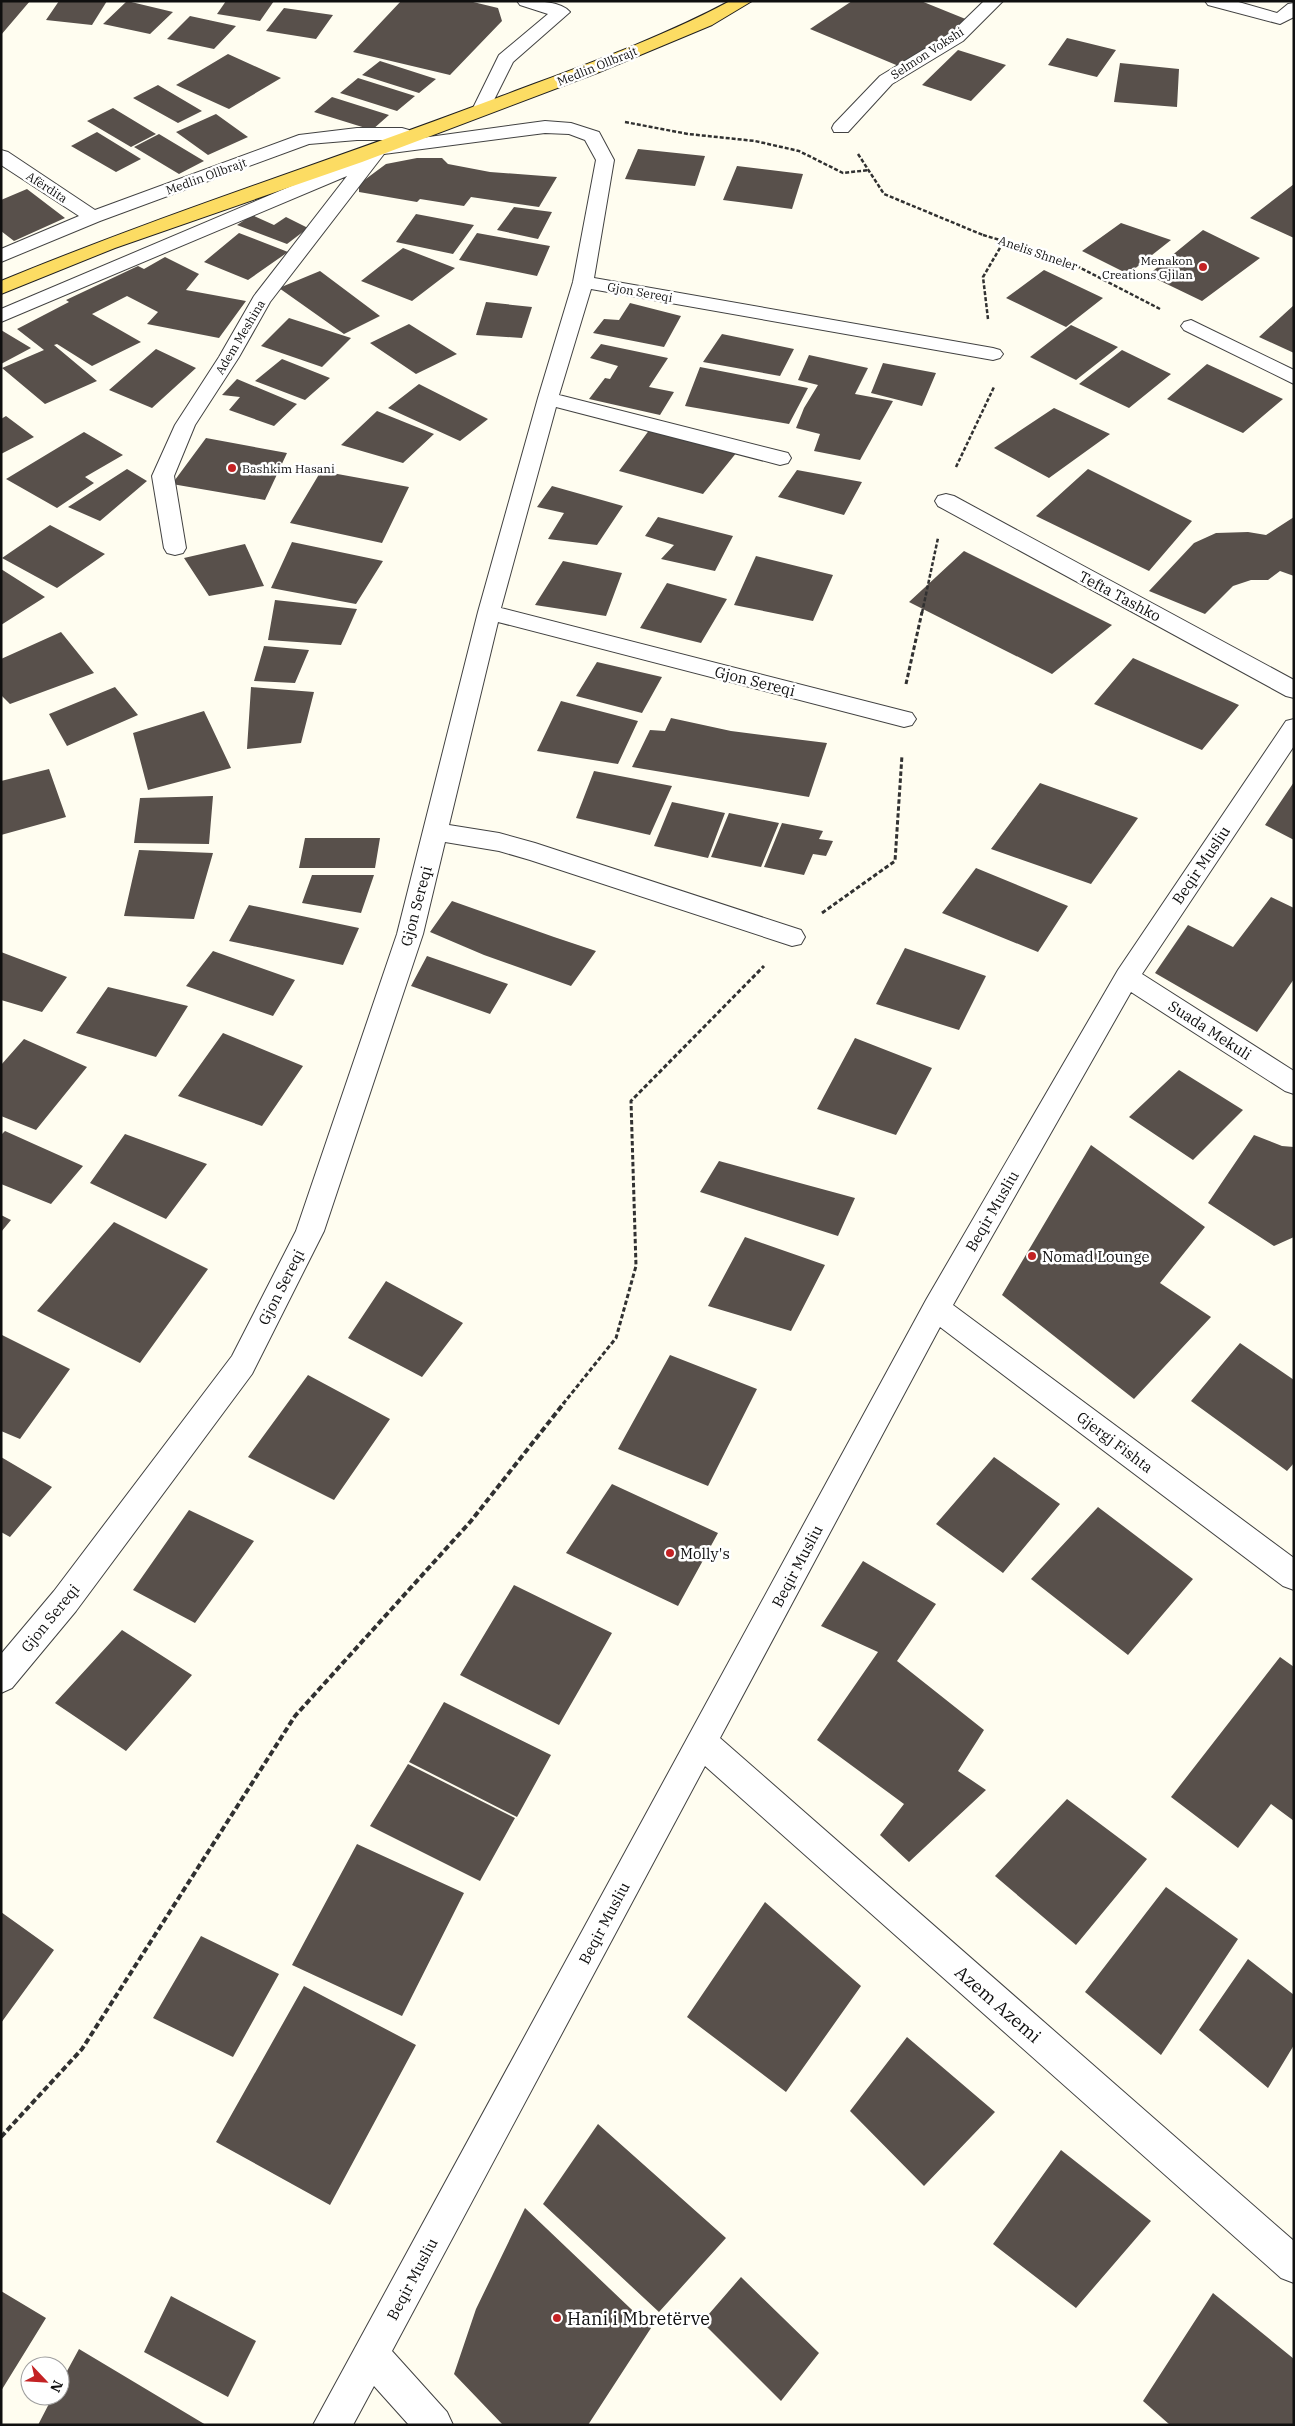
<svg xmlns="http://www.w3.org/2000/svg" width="1295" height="2426" font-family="'IBM Plex Serif',serif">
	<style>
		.building { fill: #58504b }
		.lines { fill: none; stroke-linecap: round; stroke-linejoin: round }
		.minor-casing { stroke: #424242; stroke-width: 2 }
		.primary-casing { stroke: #202020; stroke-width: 2 }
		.path-far2 { stroke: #313131; stroke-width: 2.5; stroke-dasharray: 4 2; stroke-linecap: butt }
		.path-far1 { stroke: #313131; stroke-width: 3; stroke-dasharray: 4.5 2.5; stroke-linecap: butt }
		.path { stroke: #313131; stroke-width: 4; stroke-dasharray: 6 3; stroke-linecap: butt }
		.minor { fill: #fff; fill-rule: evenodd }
		.primary { fill: #fcdc63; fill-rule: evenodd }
		.path-bridge { stroke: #313131; stroke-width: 2.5; stroke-dasharray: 4 2; stroke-linecap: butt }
		.poi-dot { fill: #c32224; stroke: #fff; stroke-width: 2 }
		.labels { text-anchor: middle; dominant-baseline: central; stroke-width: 5; stroke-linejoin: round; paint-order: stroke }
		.far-street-label { font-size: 12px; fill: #0f0f0f; stroke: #fff }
		.far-poi-label { font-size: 12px; fill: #0f0f0f; stroke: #fff; text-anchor: end }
		.street-label { font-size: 15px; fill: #0f0f0f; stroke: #fff }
		.poi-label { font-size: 15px; fill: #0f0f0f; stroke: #fff; text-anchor: start }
		.near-street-label { font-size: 18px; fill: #0f0f0f; stroke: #fff }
		.near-poi-label { font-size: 18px; fill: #0f0f0f; stroke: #fff; text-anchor: start }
	</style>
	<rect width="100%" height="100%" fill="#fffdf0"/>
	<path class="building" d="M1,1H30L1,35Z
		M59,1H107L92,25L46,20Z
		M127,1L173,12L150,34L103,24Z
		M226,1H274L260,21L217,14Z
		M401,1H469L498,8L502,21L450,75L353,52Z
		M852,1H921L968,20L901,67L810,29Z
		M284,8L333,15L316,39L266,31Z
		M190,16L236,26L214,49L167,39Z
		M1067,38L1116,50L1097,77L1048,65Z
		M958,50L1006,65L971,101L922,85Z
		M228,54L281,78L229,109L176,85Z
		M380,61L436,79L419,93L362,75Z
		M1120,63L1179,69L1177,107L1114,102Z
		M358,78L415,96L397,111L340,93Z
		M158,85L202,111L178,123L133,98Z
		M332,97L389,115L372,130L314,112Z
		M113,108L156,134L131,147L87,121Z
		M216,114L248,137L208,155L176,132Z
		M97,132L141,159L116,172L71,146Z
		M159,134L204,161L179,174L134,147Z
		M638,149L705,156L695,186L625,179Z
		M417,158H442L448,164L490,172L557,177L539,207L471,197L464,206L420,199L417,202L359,192V184L386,164Z
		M737,166L803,174L792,209L723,200Z
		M1294,184V238L1250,218Z
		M27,189L65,218L14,241L1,231V200Z
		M514,207L552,212L538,239L497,230Z
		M416,214L474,225L453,254L396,242Z
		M252,215L274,225L286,217L308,228L287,244L237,225Z
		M1121,223L1171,240L1128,274L1082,251Z
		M1203,230L1260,258L1202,301L1148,275Z
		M239,233L288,252L248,280L204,262Z
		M477,233L550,246L537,276L459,260Z
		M403,248L455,268L412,301L361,281Z
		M165,257L199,274L186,290L246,301L219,338L147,324L158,312L127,296L92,314L141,342L92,366L57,344L54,345L97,381L45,404L2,368L44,350L17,329L69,302L66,300L138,266L144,269Z
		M1044,270L1103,298L1066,327L1006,298Z
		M320,271L380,316L344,334L279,288Z
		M486,302L532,307L522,338L476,335Z
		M630,303L681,316L664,347L593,333L604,319L619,320Z
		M1294,305V353L1259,337Z
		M289,318L351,338L322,367L261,346Z
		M409,324L457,354L416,374L370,343Z
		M1071,325L1118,347L1076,380L1030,357Z
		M1,330L31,348L1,364Z
		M722,334L794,349L780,376L703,362Z
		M601,344L668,358L649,387L674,392L660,415L589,399L605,378L610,379L618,366L590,358Z
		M156,349L196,368L152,408L109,390Z
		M1122,350L1171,374L1129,408L1079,384Z
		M809,355L868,368L855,394L893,401L860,460L814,451L820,434L796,428L804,408L818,385L798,380Z
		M282,359L330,378L305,400L255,381Z
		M883,363L936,373L922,406L871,393Z
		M1207,364L1283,399L1243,433L1167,399Z
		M700,367L808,388L789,424L685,406Z
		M237,379L297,404L274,426L229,410L240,397L222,395Z
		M419,384L488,419L460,441L388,408Z
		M1054,408L1110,434L1049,478L994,448Z
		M377,411L434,434L403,463L341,445Z
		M6,416L34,437L1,454V419Z
		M650,429L737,452L703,494L619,471Z
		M84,432L123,455L85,477L94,483L57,508L6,479Z
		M206,438L287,453L265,500L172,484Z
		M127,469L147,481L100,521L68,507Z
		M1088,469L1192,521L1149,571L1036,516Z
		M797,470L862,482L844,515L778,497Z
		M321,471L409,487L382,543L290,523Z
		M552,486L623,506L597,545L548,539L564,513L537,507Z
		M658,517L733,536L715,571L661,559L674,545L645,536Z
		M1294,517V576L1280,571L1268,580H1251L1233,586L1205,614L1149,591L1194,543L1216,533L1248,532L1266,535Z
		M50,525L105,554L57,588L2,558Z
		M292,542L383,561L356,604L271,588Z
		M245,544L264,586L209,596L184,558Z
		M964,551L1112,625L1052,674L909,602Z
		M756,556L833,575L813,621L734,605Z
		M563,561L622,573L606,616L535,605Z
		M1,569L45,597L1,625Z
		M667,583L727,599L701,643L640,628Z
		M275,600L357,609L341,645L268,640Z
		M61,632L94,673L10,704L1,695V659Z
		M264,646L309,650L295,683L254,681Z
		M1133,658L1239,705L1202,750L1094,704Z
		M597,662L662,677L642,713L576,696Z
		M115,687L138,715L67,746L49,714Z
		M251,687L314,692L301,743L247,749Z
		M561,701L638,721L618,764L537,751Z
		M204,711L231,768L148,790L133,733Z
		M671,718L731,731L827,743L809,797L632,767L650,730L665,731Z
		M49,769L66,817L1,835V781Z
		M594,771L672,786L650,835L576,818Z
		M1294,782V840L1265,825Z
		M1040,783L1138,818L1091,884L991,849Z
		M213,796L209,844L134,843L140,798Z
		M672,802L725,813L708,858L654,846Z
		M729,813L779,823L761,867L711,857Z
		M782,823L823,831L819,839L833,841L826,856L813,854L804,875L764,867Z
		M305,838H380L375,868H299Z
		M139,850L213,853L194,919L124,916Z
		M976,868L1068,906L1038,952L942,913Z
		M312,875H374L361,913L302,903Z
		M1271,897L1294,908V979L1257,1032L1155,973L1188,925L1233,947Z
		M452,901L554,937L596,951L571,986L484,955L430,932Z
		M249,905L359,928L343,965L229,941Z
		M905,948L986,976L959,1030L876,1004Z
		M213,951L295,980L273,1016L186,986Z
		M1,952L67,977L42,1012L1,1000Z
		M427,956L508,984L490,1014L411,986Z
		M108,987L188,1006L156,1057L76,1033Z
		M223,1033L303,1066L262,1126L178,1096Z
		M855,1038L932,1068L896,1135L817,1109Z
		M24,1039L87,1067L36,1130L1,1116V1065Z
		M1179,1070L1243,1110L1193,1160L1129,1117Z
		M5,1131L83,1166L51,1204L1,1184V1135Z
		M125,1134L207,1164L166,1219L90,1183Z
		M1254,1135L1282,1146L1294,1147V1237L1274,1246L1208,1203Z
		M1091,1145L1205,1227L1160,1283L1211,1317L1134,1399L1002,1295Z
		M719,1161L855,1198L838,1236L700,1192Z
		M1,1215L11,1220L1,1232Z
		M114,1222L208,1269L140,1363L37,1311Z
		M745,1237L825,1265L791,1331L708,1306Z
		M386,1281L463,1323L422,1377L348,1338Z
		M2,1335L70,1369L20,1439L1,1431Z
		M1240,1343L1294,1380V1463L1287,1471L1191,1401Z
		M670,1355L757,1389L708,1486L618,1449Z
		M308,1375L390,1419L334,1500L248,1457Z
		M1,1457L52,1487L10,1537L1,1532Z
		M994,1457L1060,1504L1003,1573L936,1524Z
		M612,1484L718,1533L678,1606L566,1553Z
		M1098,1507L1193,1579L1128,1655L1031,1579Z
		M189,1510L254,1541L195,1623L133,1590Z
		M863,1561L936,1604L897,1661L984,1730L958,1771L986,1790L909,1862L880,1835L904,1804L817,1740L878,1652L821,1626Z
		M514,1585L612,1633L559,1725L460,1675Z
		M122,1630L192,1675L126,1751L55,1703Z
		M1280,1657L1294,1667V1821L1271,1804L1238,1848L1171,1797Z
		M444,1702L551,1755L517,1817L409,1762Z
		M408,1764L515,1818L480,1881L370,1826Z
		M1067,1799L1147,1859L1076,1945L995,1876Z
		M357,1844L464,1893L402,2016L292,1965Z
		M1166,1887L1238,1939L1161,2055L1085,1992Z
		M765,1902L861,1986L786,2092L687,2017Z
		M1,1912L54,1950L1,2023Z
		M201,1936L279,1974L233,2057L153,2018Z
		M1248,1959L1294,1995V2045L1268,2088L1199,2030Z
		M304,1986L416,2045L330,2205L216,2142Z
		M907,2037L995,2112L924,2186L850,2111Z
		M598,2124L726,2238L659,2312L543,2204Z
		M1061,2150L1151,2221L1076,2308L993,2244Z
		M525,2208L651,2328L588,2425H503L454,2374L476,2309Z
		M741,2277L819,2353L781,2401L702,2322Z
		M1,2291L46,2318L1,2391Z
		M1213,2293L1294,2359V2425H1170L1143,2401Z
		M171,2296L256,2341L228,2397L144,2352Z
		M79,2349L206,2425H38L53,2396H60V2384Z"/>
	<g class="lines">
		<g class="minor-casing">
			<path id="minor" d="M517,1C532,1 560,0 570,12L513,62L487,114H475L472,110L499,55L548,14L520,5Z
				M984,1H1003L963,41L892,84L848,132H834L832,128L834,124L880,76L951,33Z
				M1205,1H1235L1277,13L1288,4L1294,3V17L1280,24L1208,5Z
				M545,121L571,123L599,132L614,160L594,278L993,348L1000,350L1003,354L1000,358L993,360L591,289L559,395L788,453L791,458L788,463L780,465L556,407L501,608L904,711L912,713L916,719L912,725L904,727L498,622L449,825L499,833L535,843L801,930L805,937L801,944L792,946L530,860L499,851L445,842L423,934L324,1231L252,1374L76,1611L12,1688L1,1693V1654L54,1591L232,1356L296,1231L397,934L478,612L538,398L573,282L596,160L585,140L569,134L545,133L384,154L270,302L239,357L195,425L174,476L186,548L183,553L175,555L167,553L164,548L152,476L175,425L219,357L254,296L347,176L1,322V309L334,168C343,160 351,147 363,156L371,145Z
				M357,128H402L409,130L411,134L409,138L402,140H357L309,144L100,221L1,262V249L79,216L1,165V150L8,152L95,210L299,135Z
				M1191,320L1294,370V384L1184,330L1181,326L1184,322Z
				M946,494L954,496L1294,680V698L1286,696L938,506L935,501L938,496Z
				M1294,719V746L1142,974L1294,1071V1094L1285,1091L1131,992L953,1305L1294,1558V1590L1283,1586L940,1327L720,1738L1294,2241V2283L1281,2278L705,1766L392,2351L447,2412L453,2425H409L374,2386L353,2425H313L926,1300L1118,970L1286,721Z"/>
		</g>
		<g class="primary-casing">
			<path id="primary" d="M730,1H752L712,25L597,73L362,162L115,248L1,294V281C163,214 330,161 494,99C573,69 655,41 730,1Z"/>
		</g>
		<path class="path-far2" d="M625,122L688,134L755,141L799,151L843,173L869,170
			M858,154L884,194L983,235
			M1020,246L1067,261L1160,309
			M988,319L983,277L1004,241
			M956,467L994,387
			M922,613L938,538"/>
		<path class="path-far1" d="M906,684L922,612
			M822,913L895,861L902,755
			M563,1404L616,1338L636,1266L631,1101L764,966"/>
		<path class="path" d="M1,2137L82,2049L295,1716L471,1521L564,1403"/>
		<use href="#minor" class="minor"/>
		<use href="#primary" class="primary"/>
		<path class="path-bridge" d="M983,235L1020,246"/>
	</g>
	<g class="poi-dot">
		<circle cx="1203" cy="267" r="5"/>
		<circle cx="232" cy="468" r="5"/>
		<circle cx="1032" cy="1256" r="5"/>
		<circle cx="670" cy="1553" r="5"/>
		<circle cx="557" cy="2318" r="5"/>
	</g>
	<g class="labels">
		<g class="far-street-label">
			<text transform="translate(927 53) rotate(-33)">Selmon Vokshi</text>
			<text transform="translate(597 66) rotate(-22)">Medlin Ollbrajt</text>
			<text transform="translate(206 176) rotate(-20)">Medlin Ollbrajt</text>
			<text transform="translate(47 187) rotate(33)">Afërdita</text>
			<text transform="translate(1038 253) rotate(19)">Anelis Shneler</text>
			<text transform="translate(640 292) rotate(10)">Gjon Sereqi</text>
			<text transform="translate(240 337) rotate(-59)">Adem Meshina</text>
		</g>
		<g class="far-poi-label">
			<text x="1193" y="260">Menakon<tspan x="1193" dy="14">Creations Gjilan</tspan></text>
			<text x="242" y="468" text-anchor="start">Bashkim Hasani</text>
		</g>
		<g class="street-label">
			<text transform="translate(1120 596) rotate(28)">Tefta Tashko</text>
			<text transform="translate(755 681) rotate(14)">Gjon Sereqi</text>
			<text transform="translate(1201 865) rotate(-56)">Beqir Musliu</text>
			<text transform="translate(416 906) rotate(-75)">Gjon Sereqi</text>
			<text transform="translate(1210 1030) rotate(33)">Suada Mekuli</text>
			<text transform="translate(992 1211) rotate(-60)">Beqir Musliu</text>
			<text transform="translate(281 1287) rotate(-63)">Gjon Sereqi</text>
			<text transform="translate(1115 1442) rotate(37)">Gjergj Fishta</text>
			<text transform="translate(797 1566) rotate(-62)">Beqir Musliu</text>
			<text transform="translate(50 1618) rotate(-51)">Gjon Sereqi</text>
			<text transform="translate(604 1923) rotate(-62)">Beqir Musliu</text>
			<text transform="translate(412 2279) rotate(-62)">Beqir Musliu</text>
		</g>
		<g class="poi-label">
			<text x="1042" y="1256">Nomad Lounge</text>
			<text x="680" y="1553">Molly's</text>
		</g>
		<g class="near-street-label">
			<text transform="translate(998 2004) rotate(41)">Azem Azemi</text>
		</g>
		<g class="near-poi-label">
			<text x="567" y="2318">Hani i Mbretërve</text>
		</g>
	</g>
	<rect width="1295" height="2426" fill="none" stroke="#0f0f0f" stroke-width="5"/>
	<g transform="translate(45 2381) rotate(115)"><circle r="24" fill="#ffffff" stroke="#9f9f9f"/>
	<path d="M0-4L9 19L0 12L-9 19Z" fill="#c32224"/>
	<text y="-8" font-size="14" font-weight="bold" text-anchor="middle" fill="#0f0f0f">N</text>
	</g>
</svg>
